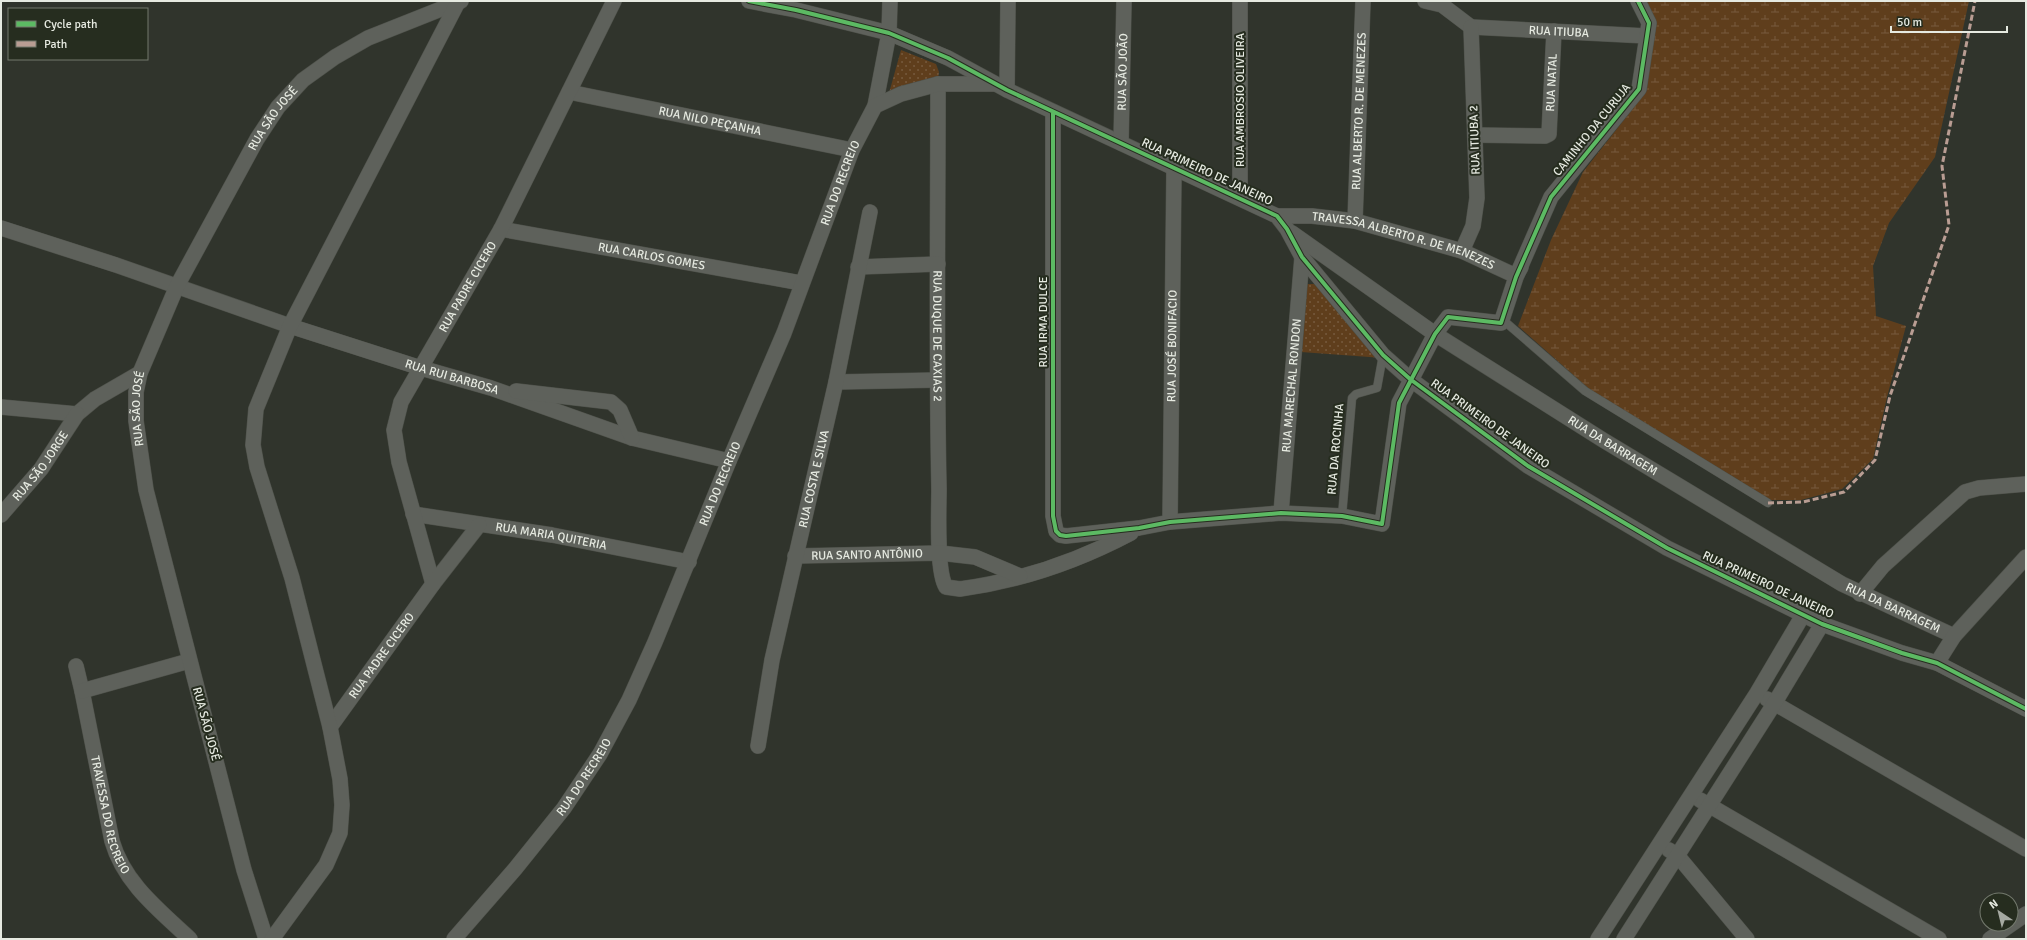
<svg xmlns="http://www.w3.org/2000/svg" width="2027" height="940" font-family="Signika,sans-serif">
	<style>
		.green { fill: url(#green-dots) }
		.wetland { fill: url(#wetland-marsh) }
		.lines { fill: none; stroke-linecap: round; stroke-linejoin: round }
		.lane-casing { stroke: #4e514a; stroke-width: 9 }
		.street-casing { stroke: #4e514a; stroke-width: 16 }
		.lane { stroke: #5e615b; stroke-width: 8 }
		.street { stroke: #5e615b; stroke-width: 15 }
		.quiet { stroke: #b99d93; stroke-width: 3; stroke-dasharray: 6 3; stroke-linecap: butt }
		.cycleway-casing { stroke: #262d1f; stroke-width: 6 }
		.cycleway { stroke: #5cba63; stroke-width: 4 }
		.labels { text-anchor: middle; dominant-baseline: central; stroke-width: 4; stroke-linejoin: round; paint-order: stroke }
		.street-label { font-size: 12px; fill: #e6eae1; stroke: #262d1f }
	</style>
	<defs>
		<pattern id="green-dots" width="8" height="8" patternUnits="userSpaceOnUse"><rect width="8" height="8" fill="#5f3e1c"/><path d="M2 2h.1M6 6h.1" fill="none" stroke="#765a3d" stroke-width="1.8" stroke-linecap="round"/></pattern>
		<pattern id="wetland-marsh" width="20" height="14" patternUnits="userSpaceOnUse"><rect width="20" height="14" fill="#5f3e1c"/><path d="M1 5h8M5 5V1M11 12h8M15 12V8" fill="none" stroke="#765a3d"/></pattern>
	</defs>
	<rect width="100%" height="100%" fill="#30342c"/>
	<path class="green" d="M901,50L936,64L939,72L938,79L889,93Z
		M1305,284H1314L1383,358L1301,352Z"/>
	<path class="wetland" d="M1644,1H1969L1935,157L1889,223L1873,266L1876,316L1906,326L1887,397L1873,459L1842,489L1801,500H1770L1589,389L1518,326L1551,240L1583,172L1645,93Z"/>
	<g class="lines">
		<g class="lane-casing">
			<path id="lane" d="M1503,320L1585,391L1768,503
				M1342,516L1352,398L1356,394L1377,388L1383,355"/>
		</g>
		<g class="street-casing">
			<g id="street">
				<path d="M749,1L796,10L889,33L948,58L1007,90L1277,216L1287,229L1302,257L1383,355L1410,379L1528,466L1667,548L1822,624L1902,653L1937,663L2026,709"/>
				<path d="M1425,1L1442,5L1471,27"/>
				<path id="s1" d="M1471,27L1647,36"/>
				<path id="s2" d="M938,84C938,219 936,354 939,489C939,509 936,572 946,587L960,589C1020,581 1078,561 1131,533"/>
				<path d="M1007,90L1008,1"/>
				<path id="s3" d="M569,92L852,150"/>
				<path d="M875,106L889,33L890,1"/>
				<path d="M1053,112V516L1056,531L1060,535L1066,536L1139,528L1170,522L1281,513L1342,516L1382,524L1399,403L1435,334L1448,317L1501,323L1516,277L1551,197L1639,89L1649,23L1638,1"/>
				<path id="s4" d="M1475,135L1545,136L1549,134L1554,31"/>
				<path id="s5" d="M1121,143L1124,1"/>
				<path d="M1240,198V1"/>
				<path id="s6" d="M1277,216H1312L1355,221L1462,251L1516,276L1521,267"/>
				<path id="s7" d="M1355,221L1363,1"/>
				<path id="s8" d="M1,228L116,265L290,326L421,368L491,388L632,438L729,461"/>
				<path id="s9" d="M501,229L801,283"/>
				<path id="s10" d="M1292,233L1435,334L1603,440L1842,584L1954,636"/>
				<path d="M1462,251L1473,226L1477,198L1471,27"/>
				<path d="M858,267L938,264"/>
				<path d="M836,382L937,380"/>
				<path d="M516,391L611,402L620,410L632,438"/>
				<path d="M1,407L77,414L95,399L140,373"/>
				<path id="s11" d="M1281,513L1302,257"/>
				<path id="s12" d="M413,514L552,535L689,562"/>
				<path id="s13" d="M1,515L41,469L77,414"/>
				<path id="s14" d="M1170,522L1174,169"/>
				<path id="s15" d="M795,556L940,553L975,557L1020,576"/>
				<path id="s16" d="M433,584L399,462L394,430L401,402L501,229L614,1"/>
				<path d="M1860,594L1883,566L1965,492L1979,488L2026,484"/>
				<path d="M1937,663L1954,636L2026,557"/>
				<path id="s17" d="M76,666L82,691L112,841C124,883 159,910 190,939"/>
				<path d="M82,691L189,661"/>
				<path d="M1767,699L2026,849"/>
				<path id="s18" d="M330,727L433,584L479,525"/>
				<path id="s19" d="M758,746L772,660L836,382L870,212"/>
				<path d="M1700,800L1939,939"/>
				<path d="M1669,850L1677,855L1747,939"/>
				<path id="s20" d="M266,939L244,870L146,490L136,421V392L140,373L177,286L257,139L278,107L303,80L335,57L368,38L461,1"/>
				<path d="M272,939L326,865L340,833L342,805L340,779L330,727L292,578L257,467L253,445L256,409L290,326L458,2"/>
				<path id="s21" d="M454,939L515,869L564,808L600,754L629,700L655,642L729,461L784,333L852,150L875,106L901,94L938,84H994"/>
				<path d="M1598,939L1757,693L1803,615"/>
				<path d="M1624,939L1774,704L1822,624"/>
				<path d="M1990,939L2026,914"/>
			</g>
		</g>
		<use href="#lane" class="lane"/>
		<use href="#street" class="street"/>
		<path class="quiet" d="M1768,503L1803,502L1844,492L1875,460L1890,396L1949,225L1942,166L1975,1"/>
		<g class="cycleway-casing">
			<path id="cycleway" d="M749,1L796,10L889,33L948,58L1007,90L1277,216L1287,229L1302,257L1383,355L1410,379L1528,466L1667,548L1822,624L1902,653L1937,663L2026,709
				M1053,112V516L1056,531L1060,535L1066,536L1139,528L1170,522L1281,513L1342,516L1382,524L1399,403L1435,334L1448,317L1501,323L1516,277L1551,197L1639,89L1649,23L1638,1"/>
		</g>
		<use href="#cycleway" class="cycleway"/>
	</g>
	<g class="labels">
		<g class="street-label">
			<text stroke="none"><textPath href="#s1" startOffset="88">RUA ITIUBA</textPath></text>
			<text stroke="none"><textPath href="#s5" startOffset="71">RUA SÃO JOÃO</textPath></text>
			<text stroke="none"><textPath href="#s4" startOffset="126">RUA NATAL</textPath></text>
			<text transform="translate(1240 100) rotate(-90)">RUA AMBROSIO OLIVEIRA</text>
			<text stroke="none"><textPath href="#s7" startOffset="110">RUA ALBERTO R. DE MENEZES</textPath></text>
			<text stroke="none"><textPath href="#s20" startOffset="871">RUA SÃO JOSÉ</textPath></text>
			<text stroke="none"><textPath href="#s3" startOffset="144">RUA NILO PEÇANHA</textPath></text>
			<text transform="translate(1592 130) rotate(-51)">CAMINHO DA CURUJA</text>
			<text transform="translate(1475 140) rotate(-92)">RUA ITIUBA 2</text>
			<text transform="translate(1207 172) rotate(25)">RUA PRIMEIRO DE JANEIRO</text>
			<text stroke="none"><textPath href="#s21" startOffset="856">RUA DO RECREIO</textPath></text>
			<text stroke="none"><textPath href="#s6" startOffset="130">TRAVESSA ALBERTO R. DE MENEZES</textPath></text>
			<text stroke="none"><textPath href="#s9" startOffset="153">RUA CARLOS GOMES</textPath></text>
			<text stroke="none"><textPath href="#s16" startOffset="321">RUA PADRE CICERO</textPath></text>
			<text transform="translate(1043 322) rotate(-90)">RUA IRMA DULCE</text>
			<text stroke="none"><textPath href="#s2" startOffset="252">RUA DUQUE DE CAXIAS 2</textPath></text>
			<text stroke="none"><textPath href="#s14" startOffset="176">RUA JOSÉ BONIFACIO</textPath></text>
			<text stroke="none"><textPath href="#s8" startOffset="475">RUA RUI BARBOSA</textPath></text>
			<text stroke="none"><textPath href="#s11" startOffset="128">RUA MARECHAL RONDON</textPath></text>
			<text stroke="none"><textPath href="#s20" startOffset="547">RUA SÃO JOSÉ</textPath></text>
			<text transform="translate(1490 424) rotate(36)">RUA PRIMEIRO DE JANEIRO</text>
			<text stroke="none"><textPath href="#s10" startOffset="385">RUA DA BARRAGEM</textPath></text>
			<text transform="translate(1336 449) rotate(-85)">RUA DA ROCINHA</text>
			<text stroke="none"><textPath href="#s13" startOffset="63">RUA SÃO JORGE</textPath></text>
			<text stroke="none"><textPath href="#s19" startOffset="273">RUA COSTA E SILVA</textPath></text>
			<text stroke="none"><textPath href="#s21" startOffset="532">RUA DO RECREIO</textPath></text>
			<text stroke="none"><textPath href="#s12" startOffset="140">RUA MARIA QUITERIA</textPath></text>
			<text stroke="none"><textPath href="#s15" startOffset="72">RUA SANTO ANTÔNIO</textPath></text>
			<text transform="translate(1768 585) rotate(25)">RUA PRIMEIRO DE JANEIRO</text>
			<text stroke="none"><textPath href="#s10" startOffset="709">RUA DA BARRAGEM</textPath></text>
			<text stroke="none"><textPath href="#s18" startOffset="88">RUA PADRE CICERO</textPath></text>
			<text transform="translate(206 724) rotate(75)">RUA SÃO JOSÉ</text>
			<text stroke="none"><textPath href="#s21" startOffset="208">RUA DO RECREIO</textPath></text>
			<text stroke="none"><textPath href="#s17" startOffset="153">TRAVESSA DO RECREIO</textPath></text>
		</g>
	</g>
	<rect width="2027" height="940" fill="none" stroke="#e6eae1" stroke-width="4"/>
	<rect x="8" y="8" width="140" height="52" fill="#262d1f" stroke="#73796d"/>
	<rect x="16" y="21" width="20" height="6" fill="#5cba63" stroke="#73796d"/>
	<text x="44" y="28" font-size="12" fill="#e6eae1">Cycle path</text>
	<rect x="16" y="41" width="20" height="6" fill="#b99d93" stroke="#73796d"/>
	<text x="44" y="48" font-size="12" fill="#e6eae1">Path</text>
	<g transform="translate(1999 912) rotate(325)"><circle r="19" fill="#262d1f" stroke="#73796d"/>
	<path d="M0-3L7 15L0 10L-7 15Z" fill="#a6aaa2"/>
	<text y="-6" font-size="11" font-weight="bold" text-anchor="middle" fill="#e6eae1">N</text>
	</g>
	<path d="M1891 26v6h116v-6" fill="none" stroke="#e6eae1" stroke-width="2"/>
	<text x="1897" y="26" font-size="12" fill="#e6eae1" stroke="#262d1f" stroke-width="3" paint-order="stroke">50 m</text>
</svg>
